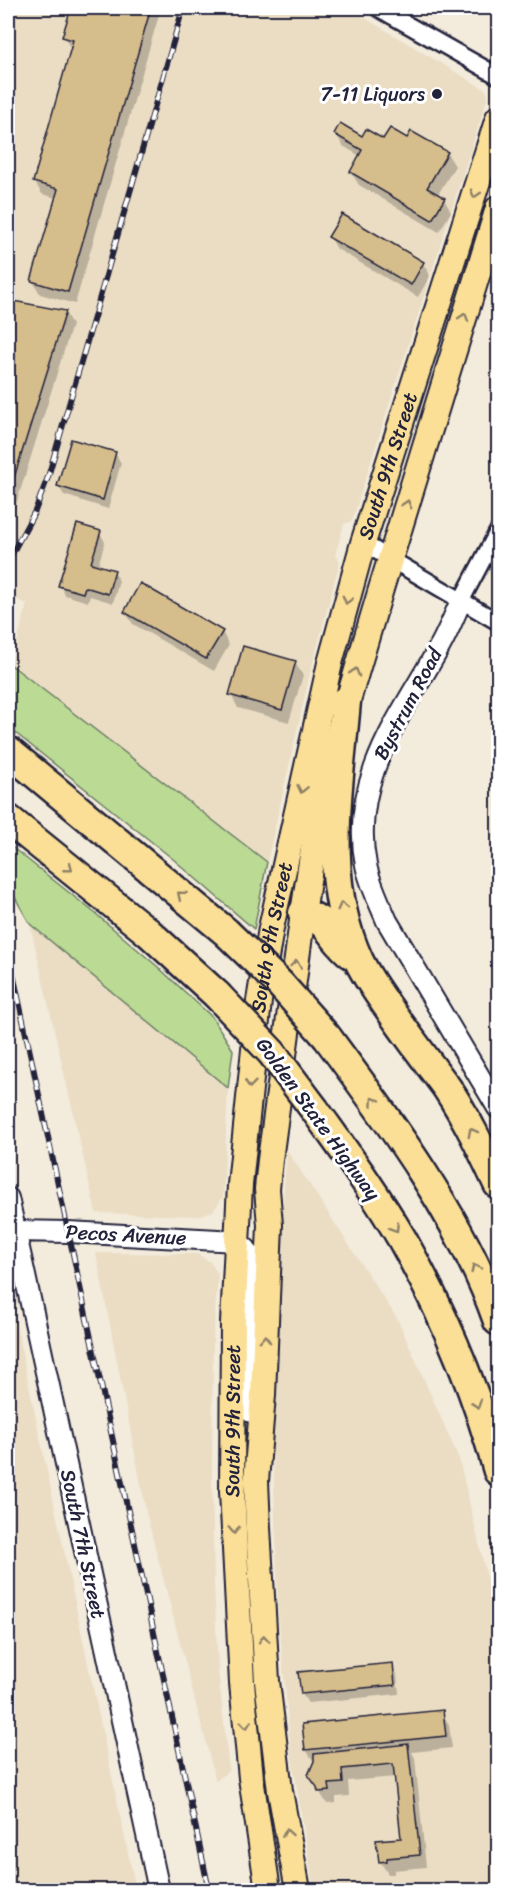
<svg xmlns="http://www.w3.org/2000/svg" width="506" height="1898" font-family="Sriracha,sans-serif">
	<style>
		.built { fill: #eaddc4 }
		.green { fill: #bbdb94; stroke: #6e7e68; stroke-width: 1.5 }
		.shadow { fill: #0003 }
		.building { fill: #d6bd8c; stroke: #22223b; stroke-width: 1.5 }
		.lines { fill: none; stroke-linecap: round; stroke-linejoin: round }
		.minor-casing { stroke: #22223b; stroke-width: 20 }
		.tertiary-casing { stroke: #22223b; stroke-width: 24 }
		.primary-casing { stroke: #22223b; stroke-width: 28 }
		.motorway-casing { stroke: #22223b; stroke-width: 33 }
		.minor { stroke: #fff; stroke-width: 15 }
		.tertiary { stroke: #fff; stroke-width: 20 }
		.primary { stroke: #fbdf96; stroke-width: 24 }
		.motorway { stroke: #fbdf96; stroke-width: 28 }
		.rail-casing { stroke: #22223b; stroke-width: 6 }
		.rail { stroke: #fff; stroke-width: 4; stroke-dasharray: 11; stroke-linecap: butt }
		.motorway-bridge-casing { stroke: #22223b; stroke-width: 33; stroke-linecap: butt }
		.motorway-bridge { stroke: #fbdf96; stroke-width: 28 }
		.oneway { stroke: #8e8068 }
		.poi-dot { fill: #22223b; stroke: #fff; stroke-width: 2 }
		.labels { text-anchor: middle; dominant-baseline: central; stroke-width: 6; stroke-linejoin: round; paint-order: stroke }
		.poi-label { font-size: 20px; fill: #22223b; stroke: #fff; text-anchor: end }
		.street-label { font-size: 20px; fill: #22223b; stroke: #fff }
	</style>
	<rect width="100%" height="100%" fill="#f3ebdc"/>
	<filter id="ink" filterUnits="userSpaceOnUse"><feTurbulence type="fractalNoise" baseFrequency=".0167" numOctaves="2"/><feDisplacementMap in="SourceGraphic" scale="12" xChannelSelector="R" yChannelSelector="G"/><feConvolveMatrix kernelMatrix="1 2 1 2 8 2 1 2 1" color-interpolation-filters="sRGB"/></filter>
	<g filter="url(#ink)">
		<path class="built" d="M8,8H348L486,90L488,96L352,521L344,524L335,555L340,561L310,674L267,862L11,665L27,604L8,596Z
			M30,924L228,1088L223,1197L213,1211L198,1216L96,1213Z
			M287,1150L398,1320L459,1459L491,1595L498,1660V1862L495,1890H314L291,1753L278,1611L272,1426L278,1264Z
			M96,1253L197,1254L210,1262L218,1274L213,1339L212,1478L214,1582L218,1670L229,1770L216,1781L147,1516Z
			M8,1287L136,1890H8Z"/>
		<path class="green" d="M11,665L267,862L254,929L173,859L8,727V676Z
			M8,844L96,914L158,967L212,1017L233,1050L228,1088L30,924L8,885Z"/>
		<path class="shadow" d="M72,8H161L75,304L40,294L33,281L56,198L42,194L34,181L72,51L64,37Z
			M412,133L447,153L455,166L437,196L444,199L451,212L439,232L359,185L351,172L360,156L343,146L336,134L384,141L408,140Z
			M330,237L423,263L430,276L418,297L337,249Z
			M8,302L65,312L72,325L9,527Z
			M115,453L121,463L108,509L64,495L58,486Z
			M100,533L105,542L98,566L114,571L119,581L113,603L90,596L88,602L65,595L60,585Z
			M125,612L222,632L229,645L214,671L133,624Z
			M295,663L303,675L289,722L238,708L231,695Z
			M392,1664L397,1674L399,1694L308,1703L302,1694Z
			M442,1712L449,1725L452,1748L412,1752L415,1758L426,1867L394,1870V1874H388L380,1861L402,1839L396,1777L348,1781L349,1796L336,1797V1803L327,1804L319,1791L314,1762L306,1750Z"/>
		<path class="building" d="M71,8H151L68,292L31,281L58,189L33,182L73,40L62,37Z
			M340,123L362,136L366,129L383,139L390,128L407,138L411,131L448,152L427,188L445,198L432,220L350,172L362,150L334,134Z
			M342,214L424,262L411,285L328,237Z
			M8,300L66,311L8,497Z
			M71,439L116,452L103,500L57,486Z
			M77,524L101,531L91,563L115,570L108,594L85,587L83,593L58,586Z
			M140,583L223,631L206,659L124,612Z
			M243,646L296,661L282,710L229,695Z
			M393,1663L395,1685L301,1694L298,1672Z
			M443,1710L446,1736L305,1750L302,1724Z
			M408,1744L420,1855L387,1858V1861L379,1862L376,1840L401,1838L393,1764L342,1769L343,1783L329,1784L330,1791L318,1792L317,1787L308,1775L314,1761V1754Z"/>
		<g class="lines">
			<g class="minor-casing">
				<path id="minor" d="M378,8L498,76
					M363,543L498,622
					M461,601L498,531"/>
			</g>
			<g class="tertiary-casing">
				<path id="tertiary" d="M461,601C454,616 448,632 440,646C401,716 349,780 366,865C370,884 379,902 387,921L498,1108
					M8,1198L159,1890
					M15,1231L68,1232L237,1241L246,1249L251,1258L248,1362L252,1388L251,1412"/>
			</g>
			<g class="primary-casing">
				<g id="primary">
					<path id="s1" d="M268,1890L251,1778L242,1683L232,1491L233,1323L240,1185L259,1001L271,928L330,663L363,543L498,118"/>
					<path d="M298,1890L280,1791L267,1681L258,1528L256,1481L263,1395L270,1225L267,1189L270,1160L303,913L323,785L381,589L498,208"/>
				</g>
			</g>
			<g class="motorway-casing">
				<path id="motorway" d="M346,701C339,787 321,880 359,961C367,977 378,993 388,1007C407,1035 427,1061 447,1088C467,1118 483,1152 498,1184
					M8,751L226,932
					M8,819L148,932L217,995
					M303,913C331,922 330,937 351,954
					M327,1037C390,1122 463,1220 498,1321
					M315,1110C345,1152 376,1194 402,1239C443,1312 476,1390 498,1471"/>
			</g>
			<use href="#minor" class="minor"/>
			<use href="#tertiary" class="tertiary"/>
			<use href="#primary" class="primary"/>
			<use href="#motorway" class="motorway"/>
			<g class="rail-casing">
				<path id="rail" d="M8,561L35,511L48,477L183,8
					M8,950L209,1890"/>
			</g>
			<use href="#rail" class="rail"/>
			<g class="motorway-bridge-casing">
				<path id="motorway-bridge" d="M226,932L280,984L327,1037
					M217,995L272,1053L315,1110"/>
			</g>
			<use href="#motorway-bridge" class="motorway-bridge"/>
		</g>
		<defs><path id="oneway-chevron" d="M-2-3.5L2.5 0L-2 3.5" fill="none" stroke-width="1.6" stroke-linecap="round" stroke-linejoin="round" transform="scale(1.5)"/></defs>
		<g class="oneway">
			<use href="#oneway-chevron" transform="translate(475 194) rotate(108)"/>
			<use href="#oneway-chevron" transform="translate(464 317) rotate(-73)"/>
			<use href="#oneway-chevron" transform="translate(407 504) rotate(-73)"/>
			<use href="#oneway-chevron" transform="translate(347 600) rotate(106)"/>
			<use href="#oneway-chevron" transform="translate(355 672) rotate(-73)"/>
			<use href="#oneway-chevron" transform="translate(302 789) rotate(102)"/>
			<use href="#oneway-chevron" transform="translate(69 868) rotate(39)"/>
			<use href="#oneway-chevron" transform="translate(181 895) rotate(-140)"/>
			<use href="#oneway-chevron" transform="translate(342 906) rotate(-104)"/>
			<use href="#oneway-chevron" transform="translate(296 964) rotate(-82)"/>
			<use href="#oneway-chevron" transform="translate(250 1084) rotate(96)"/>
			<use href="#oneway-chevron" transform="translate(374 1101) rotate(-125)"/>
			<use href="#oneway-chevron" transform="translate(472 1132) rotate(-118)"/>
			<use href="#oneway-chevron" transform="translate(395 1228) rotate(58)"/>
			<use href="#oneway-chevron" transform="translate(475 1268) rotate(-116)"/>
			<use href="#oneway-chevron" transform="translate(265 1339) rotate(-88)"/>
			<use href="#oneway-chevron" transform="translate(477 1404) rotate(71)"/>
			<use href="#oneway-chevron" transform="translate(234 1530) rotate(88)"/>
			<use href="#oneway-chevron" transform="translate(264 1639) rotate(-94)"/>
			<use href="#oneway-chevron" transform="translate(246 1725) rotate(84)"/>
			<use href="#oneway-chevron" transform="translate(287 1833) rotate(-99)"/>
		</g>
	</g>
	<circle class="poi-dot" cx="437" cy="94" r="6"/>
	<g class="labels">
		<g class="poi-label">
			<text x="425" y="94">7-11 Liquors</text>
		</g>
		<g class="street-label">
			<text stroke="none"><textPath href="#s1" startOffset="1443">South 9th Street</textPath></text>
			<text transform="translate(408 704) rotate(-62)">Bystrum Road</text>
			<text stroke="none"><textPath href="#s1" startOffset="957">South 9th Street</textPath></text>
			<text transform="translate(318 1119) rotate(54)">Golden State Highway</text>
			<text transform="translate(126 1235) rotate(3)">Pecos Avenue</text>
			<text stroke="none"><textPath href="#s1" startOffset="471">South 9th Street</textPath></text>
			<text transform="translate(83 1544) rotate(78)">South 7th Street</text>
		</g>
	</g>
	<rect width="506" height="1898" fill="none" stroke="#fff" stroke-width="30"/>
	<rect x="15" y="15" width="476" height="1868" fill="none" stroke="#22223b" stroke-width="2" filter="url(#ink)"/>
</svg>
